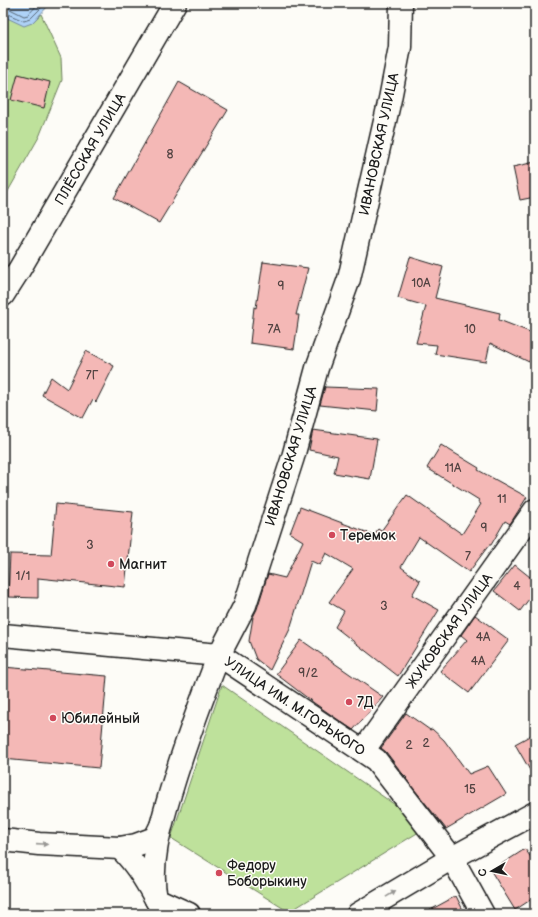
<svg xmlns="http://www.w3.org/2000/svg" width="538" height="917" font-family="'Balsamiq Sans',sans-serif">
	<style>
		.green { fill: #bee19b; stroke: #6d7e5c }
		.water { fill: #aed2f7; stroke: #74899f }
		.lines { fill: none; stroke-linecap: round; stroke-linejoin: round }
		.shore { stroke: #566574; stroke-width: 1 }
		.building { fill: #f4b8b6; stroke: #1c1c1c }
		.minor-casing { stroke: #1c1c1c; stroke-width: 25 }
		.major-casing { stroke: #1c1c1c; stroke-width: 25 }
		.minor { stroke: #fdfcf7; stroke-width: 22 }
		.major { stroke: #fdfcf7; stroke-width: 22 }
		.oneway { fill: #989794 }
		.poi-dot { fill: #d1495b; stroke: #fdfcf7; stroke-width: 1.5 }
		.labels { text-anchor: middle; dominant-baseline: central; stroke-width: 3; stroke-linejoin: round; paint-order: stroke }
		.number-label { font-size: 12px; fill: #524342 }
		.street-label { font-size: 14px; fill: #1c1c1c; stroke: #fdfcf7 }
		.poi-label { font-size: 14px; fill: #1c1c1c; stroke: #fdfcf7; text-anchor: start }
	</style>
	<rect width="100%" height="100%" fill="#fdfcf7"/>
	<filter id="ink" filterUnits="userSpaceOnUse"><feTurbulence type="fractalNoise" baseFrequency=".025" numOctaves="2"/><feDisplacementMap in="SourceGraphic" scale="8" xChannelSelector="R" yChannelSelector="G"/><feConvolveMatrix kernelMatrix="1 2 1 2 8 2 1 2 1" color-interpolation-filters="sRGB"/></filter>
	<g filter="url(#ink)">
		<path class="green" d="M41,14L61,58L62,80L39,137L3,200V16L32,23Z
			M222,685L427,827L289,912L171,838Z"/>
		<path class="water" d="M3,3H51L32,23L24,26L3,16Z"/>
		<g class="lines">
			<path class="shore" d="M3,7L8,8L24,16L28,15L39,3
				M3,12L24,21L30,19L46,3"/>
		</g>
		<path class="building" d="M18,74L50,82L44,108L11,100Z
			M179,82L228,110L159,223L114,198Z
			M535,162V197L520,200L513,167Z
			M410,257L443,267L435,298L500,313L499,320L535,334V350L529,362L490,343L486,362L435,354L437,345L416,343L426,306L398,298Z
			M263,262L308,268L296,315H299L294,349L250,343L254,307L256,308Z
			M86,351L114,366L96,402L93,399L83,418L42,395L51,377L67,389Z
			M325,387L379,389L377,411L320,405Z
			M313,430L377,439L370,479L334,473L338,456L309,450Z
			M441,445L479,468L478,470L527,497L510,524L505,521L491,545H489L469,572L419,537L401,567L420,581L412,595L439,610L398,676L335,627L344,611L329,602L353,569L326,553L320,565L311,561L290,629L270,670L256,659L249,641L253,617L257,609L268,574L285,578L303,541L290,533L300,507L374,535L378,529L381,531L407,495L462,534L481,504L478,502L479,500L427,468Z
			M56,504L133,512L125,587L38,578V598L8,597L10,554L51,555Z
			M515,565L535,581V591L520,611L494,591Z
			M475,615L509,640L469,693L440,671L467,640L461,635Z
			M301,640L383,697L353,730L314,703L276,674Z
			M3,667L107,676L99,768L3,759Z
			M406,713L430,730L432,729L444,740L469,774L488,766L506,794L446,829L406,779L407,778L402,773L386,752L381,748Z
			M535,733V779L515,744Z
			M525,849L535,863V897L515,910L491,871Z
			M456,896L465,914H423Z"/>
		<g class="lines">
			<g class="minor-casing">
				<g id="minor">
					<path id="s1" d="M3,295L19,270L175,3"/>
					<path d="M3,635L219,655C201,701 184,747 170,794C160,828 149,864 156,899"/>
					<path id="s2" d="M363,751L535,510"/>
					<path d="M3,840L39,844L120,848L136,845L152,839L156,836L161,826"/>
					<path d="M120,848C140,868 151,890 164,914"/>
					<path d="M156,899L189,914"/>
					<path d="M358,914L452,858L535,813"/>
				</g>
			</g>
			<g class="major-casing">
				<g id="major">
					<path id="s3" d="M401,3L400,47L390,99L349,279L317,368L293,457L245,605L219,655L376,760L452,858L483,914"/>
				</g>
			</g>
			<use href="#minor" class="minor"/>
			<use href="#major" class="major"/>
		</g>
		<defs><path id="oneway-solid" d="M-6-.8H1V-3.2L6.5 0L1 3.2V.8H-6Z"/></defs>
		<g class="oneway">
			<use href="#oneway-solid" transform="translate(42 844) rotate(4)"/>
			<use href="#oneway-solid" transform="translate(391 894) rotate(-31)"/>
		</g>
	</g>
	<g class="poi-dot">
		<circle cx="332" cy="535" r="4"/>
		<circle cx="111" cy="564" r="4"/>
		<circle cx="349" cy="702" r="4"/>
		<circle cx="53" cy="718" r="4"/>
		<circle cx="219" cy="873" r="4"/>
	</g>
	<g class="labels">
		<g class="number-label">
			<text x="170" y="154">8</text>
			<text x="421" y="283">10А</text>
			<text x="281" y="286">9</text>
			<text x="274" y="329">7А</text>
			<text x="470" y="329">10</text>
			<text x="92" y="375">7Г</text>
			<text x="453" y="468">11А</text>
			<text x="502" y="499">11</text>
			<text x="484" y="528">9</text>
			<text x="90" y="545">3</text>
			<text x="468" y="556">7</text>
			<text x="23" y="576">1/1</text>
			<text x="517" y="586">4</text>
			<text x="384" y="606">3</text>
			<text x="483" y="637">4А</text>
			<text x="478" y="661">4А</text>
			<text x="308" y="673">9/2</text>
			<text x="426" y="743">2</text>
			<text x="409" y="745">2</text>
			<text x="470" y="789">15</text>
		</g>
		<g class="street-label">
			<text transform="translate(379 144) rotate(-78)">ИВАНОВСКАЯ УЛИЦА</text>
			<text stroke="none"><textPath href="#s1" startOffset="170">ПЛЁССКАЯ УЛИЦА</textPath></text>
			<text transform="translate(291 456) rotate(-73)">ИВАНОВСКАЯ УЛИЦА</text>
			<text stroke="none"><textPath href="#s2" startOffset="148">ЖУКОВСКАЯ УЛИЦА</textPath></text>
			<text stroke="none"><textPath href="#s3" startOffset="772">УЛИЦА ИМ. М.ГОРЬКОГО</textPath></text>
		</g>
		<g class="poi-label">
			<text x="340" y="535">Теремок</text>
			<text x="119" y="564">Магнит</text>
			<text x="357" y="702">7Д</text>
			<text x="61" y="718">Юбилейный</text>
			<text x="227" y="865">Федору<tspan x="227" dy="16">Боборыкину</tspan></text>
		</g>
	</g>
	<rect width="538" height="917" fill="none" stroke="#fdfcf7" stroke-width="16"/>
	<rect x="8" y="8" width="522" height="901" fill="none" stroke="#1c1c1c" stroke-width="1.5" filter="url(#ink)"/>
	<g transform="translate(492 871) rotate(261)" stroke="#fdfcf7" stroke-width="3" paint-order="stroke">
	<path d="M0-3L7 15L0 10L-7 15Z" fill="#1c1c1c"/>
	<text y="-6" font-size="11" font-weight="bold" text-anchor="middle" fill="#1c1c1c">С</text>
	</g>
</svg>
